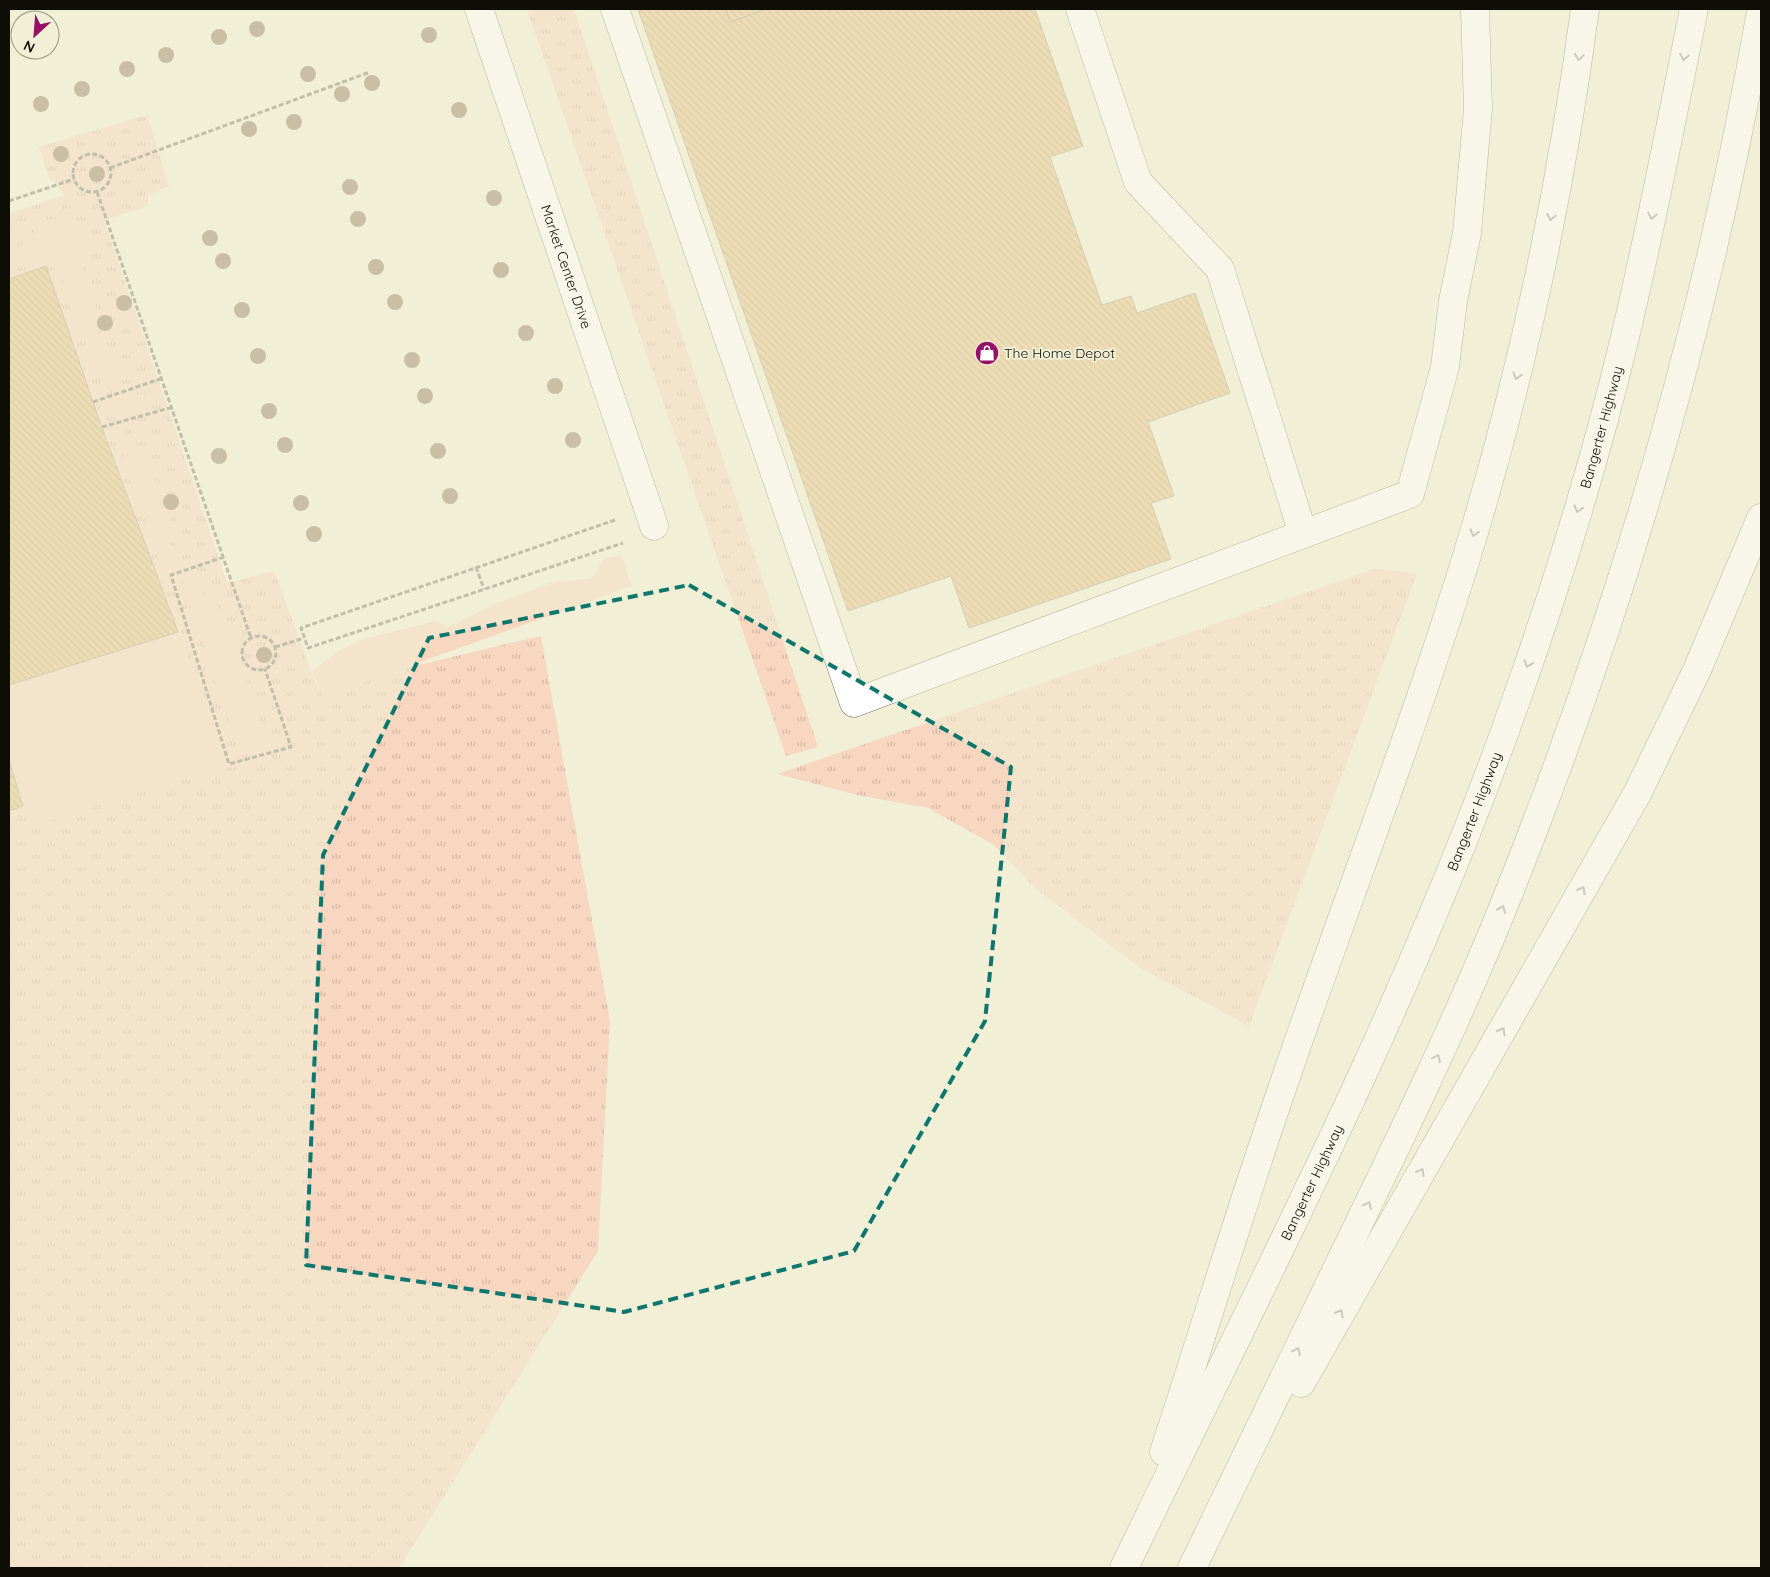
<svg xmlns="http://www.w3.org/2000/svg" width="1770" height="1577" font-family="Quicksand,sans-serif">
	<style>
		.grass { fill: url(#grass-tufts) }
		.garden { fill: #f8d7c0 }
		.building { fill: url(#building-back-hatch); stroke: #b3a792 }
		.lines { fill: none; stroke-linecap: round; stroke-linejoin: round }
		.minor-casing { stroke: #7a7962; stroke-width: 29 }
		.highway-casing { stroke: #7a7962; stroke-width: 29 }
		.path { stroke: #868574; stroke-width: 3; stroke-dasharray: 5 2.5; stroke-linecap: butt }
		.minor { stroke: #fff; stroke-width: 28 }
		.highway { stroke: #fff; stroke-width: 28 }
		.tree { fill: #9b866a }
		.oneway { stroke: #9f9f9b }
		.marked { fill: none; stroke: #0f766e; stroke-width: 4; stroke-dasharray: 10 6; stroke-linejoin: round }
		.labels { text-anchor: middle; dominant-baseline: central; stroke-width: 4; stroke-linejoin: round; paint-order: stroke }
		.street-label { font-size: 14px; fill: #0e0e06; stroke: #f1efd6 }
		.poi-label { font-size: 14px; fill: #0e0e06; stroke: #f1efd6; text-anchor: start }
	</style>
	<defs>
		<pattern id="grass-tufts" width="24" height="20" patternUnits="userSpaceOnUse" patternTransform="scale(1.25)"><rect width="24" height="20" fill="#f8d7c0"/><path d="M3 7l-1-3M5 7V3M7 7l1-3M15 17l-1-3M17 17v-4M19 17l1-3" fill="none" stroke="#d3b7a4"/></pattern>
		<pattern id="building-back-hatch" width="6" height="6" patternUnits="userSpaceOnUse" patternTransform="scale(1.25)"><rect width="6" height="6" fill="#e8c68c"/><path d="M-1 5l2 2M0 0l6 6M5-1l2 2" fill="none" stroke="#c6a977"/></pattern>
	</defs>
	<rect width="100%" height="100%" fill="#f1efd6"/>
	<path class="grass" d="M527,9H574L818,747L786,756Z
		M147,115L169,186L148,195V206L104,220L227,583L274,571L318,689L541,636L610,1021L598,1251L399,1568H9V811L24,806L30,826L229,764L178,632L46,266L9,278V214L65,195L48,175L39,147Z
		M1375,569L1417,573L1249,1026L1139,967L1034,887L994,845L928,808L857,795L777,774Z"/>
	<path class="garden" d="M68,218L85,229L88,251L80,275L84,284L97,294C95,316 93,332 110,349C121,361 123,354 130,372L101,382L53,255L9,270V260L45,220Z
		M154,390L160,402L110,418L106,406Z
		M124,429L135,453L153,465L161,505L171,514L167,542L200,591L218,607L223,624L237,641L234,655L247,675L246,695L272,746L239,752L182,579L162,570L115,432Z
		M622,556L632,586L323,697L312,671L338,651L367,638L436,621L449,627L492,605L551,583L592,578L605,558Z
		M178,632L229,764L30,826L9,759V685Z"/>
	<path class="building" d="M638,9H726L730,22L767,9H1035L1083,146L1050,157L1102,305L1131,296L1137,313L1195,293L1230,393L1148,422L1174,496L1151,503L1171,559L969,628L951,576L848,611Z
		M726,9H767L730,22Z
		M46,266L102,427L178,632L9,685V279Z
		M9,760L23,806L9,811Z"/>
	<g class="lines">
		<g class="minor-casing">
			<g id="minor">
				<path id="s1" d="M479,9L654,526"/>
				<path d="M615,9L854,703L1410,494L1445,367L1453,301L1467,233L1478,108L1475,9"/>
				<path d="M1080,9L1138,182L1220,269L1303,534"/>
			</g>
		</g>
		<g class="highway-casing">
			<g id="highway">
				<path d="M1301,1383L1638,792L1697,670L1761,518"/>
				<path d="M1164,1452C1205,1327 1243,1201 1286,1077C1350,891 1422,708 1478,519C1527,352 1562,181 1585,9"/>
				<path id="s2" d="M1124,1568C1261,1285 1409,1003 1514,706C1557,585 1595,462 1625,337C1651,228 1672,118 1694,9"/>
				<path d="M1192,1568C1243,1463 1294,1357 1345,1252C1400,1139 1455,1026 1502,910C1619,621 1708,318 1761,11"/>
			</g>
		</g>
		<path class="path" d="M73 173a19 19 0 1 1 38 0a19 19 0 1 1-38 0Z
			M110,168L370,72
			M97,192L251,638
			M9,201L74,179
			M93,402L163,378
			M102,427L173,407
			M615,520L301,628L308,648L623,543
			M224,557L171,575L229,764L291,747L265,669
			M476,567L484,589
			M242 653a17 17 0 1 1 34 0a17 17 0 1 1-34 0Z
			M275,647L304,638"/>
		<use href="#minor" class="minor"/>
		<use href="#highway" class="highway"/>
	</g>
	<g class="tree">
		<circle cx="257" cy="29" r="8"/>
		<circle cx="429" cy="35" r="8"/>
		<circle cx="219" cy="37" r="8"/>
		<circle cx="166" cy="55" r="8"/>
		<circle cx="127" cy="69" r="8"/>
		<circle cx="308" cy="74" r="8"/>
		<circle cx="372" cy="83" r="8"/>
		<circle cx="82" cy="89" r="8"/>
		<circle cx="342" cy="94" r="8"/>
		<circle cx="41" cy="104" r="8"/>
		<circle cx="459" cy="110" r="8"/>
		<circle cx="294" cy="122" r="8"/>
		<circle cx="249" cy="129" r="8"/>
		<circle cx="61" cy="154" r="8"/>
		<circle cx="97" cy="174" r="8"/>
		<circle cx="350" cy="187" r="8"/>
		<circle cx="494" cy="198" r="8"/>
		<circle cx="358" cy="219" r="8"/>
		<circle cx="210" cy="238" r="8"/>
		<circle cx="223" cy="261" r="8"/>
		<circle cx="376" cy="267" r="8"/>
		<circle cx="501" cy="270" r="8"/>
		<circle cx="395" cy="302" r="8"/>
		<circle cx="124" cy="303" r="8"/>
		<circle cx="242" cy="310" r="8"/>
		<circle cx="105" cy="323" r="8"/>
		<circle cx="526" cy="333" r="8"/>
		<circle cx="258" cy="356" r="8"/>
		<circle cx="412" cy="360" r="8"/>
		<circle cx="555" cy="386" r="8"/>
		<circle cx="425" cy="396" r="8"/>
		<circle cx="269" cy="411" r="8"/>
		<circle cx="573" cy="440" r="8"/>
		<circle cx="285" cy="445" r="8"/>
		<circle cx="438" cy="451" r="8"/>
		<circle cx="219" cy="456" r="8"/>
		<circle cx="450" cy="496" r="8"/>
		<circle cx="171" cy="502" r="8"/>
		<circle cx="301" cy="503" r="8"/>
		<circle cx="314" cy="534" r="8"/>
		<circle cx="264" cy="655" r="8"/>
	</g>
	<defs><path id="oneway-chevron" d="M-2-3.5L2.5 0L-2 3.5" fill="none" stroke-width="1.6" stroke-linecap="round" stroke-linejoin="round" transform="scale(1.25)"/></defs>
	<g class="oneway">
		<use href="#oneway-chevron" transform="translate(1579 57) rotate(98)"/>
		<use href="#oneway-chevron" transform="translate(1684 57) rotate(101)"/>
		<use href="#oneway-chevron" transform="translate(1652 216) rotate(102)"/>
		<use href="#oneway-chevron" transform="translate(1551 217) rotate(101)"/>
		<use href="#oneway-chevron" transform="translate(1517 376) rotate(104)"/>
		<use href="#oneway-chevron" transform="translate(1578 509) rotate(107)"/>
		<use href="#oneway-chevron" transform="translate(1474 533) rotate(107)"/>
		<use href="#oneway-chevron" transform="translate(1528 664) rotate(109)"/>
		<use href="#oneway-chevron" transform="translate(1582 890) rotate(-60)"/>
		<use href="#oneway-chevron" transform="translate(1502 909) rotate(-68)"/>
		<use href="#oneway-chevron" transform="translate(1502 1031) rotate(-60)"/>
		<use href="#oneway-chevron" transform="translate(1437 1058) rotate(-65)"/>
		<use href="#oneway-chevron" transform="translate(1421 1172) rotate(-60)"/>
		<use href="#oneway-chevron" transform="translate(1368 1205) rotate(-64)"/>
		<use href="#oneway-chevron" transform="translate(1340 1313) rotate(-60)"/>
		<use href="#oneway-chevron" transform="translate(1297 1351) rotate(-64)"/>
	</g>
	<path d="M0 0H1770V1577H0ZM689,585L1011,767L985,1021L854,1251L624,1312L306,1265L323,855L429,638Z" fill="#f1efd6" fill-opacity=".55" fill-rule="evenodd"/>
	<path class="marked" d="M689,585L1011,767L985,1021L854,1251L624,1312L306,1265L323,855L429,638Z"/>
	<defs>
		<g id="shop-disc" transform="scale(1.25)"><circle r="9.5" fill="#951169" stroke="#f1efd6"/><path d="M-5-2.5h2.3a2.7 3.5 0 0 1 5.4 0H5L5.5 6h-11ZM-1.5-2.5h3a1.5 2.3 0 0 0-3 0Z" fill="#fff"/></g>
	</defs>
	<g fill-rule="evenodd">
		<use href="#shop-disc" x="987" y="353"/>
	</g>
	<g class="labels">
		<g class="street-label">
			<text stroke="none"><textPath href="#s1" startOffset="272">Market Center Drive</textPath></text>
			<text stroke="none"><textPath href="#s2" startOffset="1239">Bangerter Highway</textPath></text>
			<text stroke="none"><textPath href="#s2" startOffset="834">Bangerter Highway</textPath></text>
			<text stroke="none"><textPath href="#s2" startOffset="429">Bangerter Highway</textPath></text>
		</g>
		<g class="poi-label">
			<text x="1004" y="353">The Home Depot</text>
		</g>
	</g>
	<rect width="1770" height="1577" fill="none" stroke="#0e0e06" stroke-width="20"/>
	<g transform="translate(35 35) rotate(206)"><circle r="24" fill="#f1efd6" stroke="#969583"/>
	<path d="M0-4L9 19L0 12L-9 19Z" fill="#951169"/>
	<text y="-8" font-size="14" font-weight="bold" text-anchor="middle" fill="#0e0e06">N</text>
	</g>
</svg>
